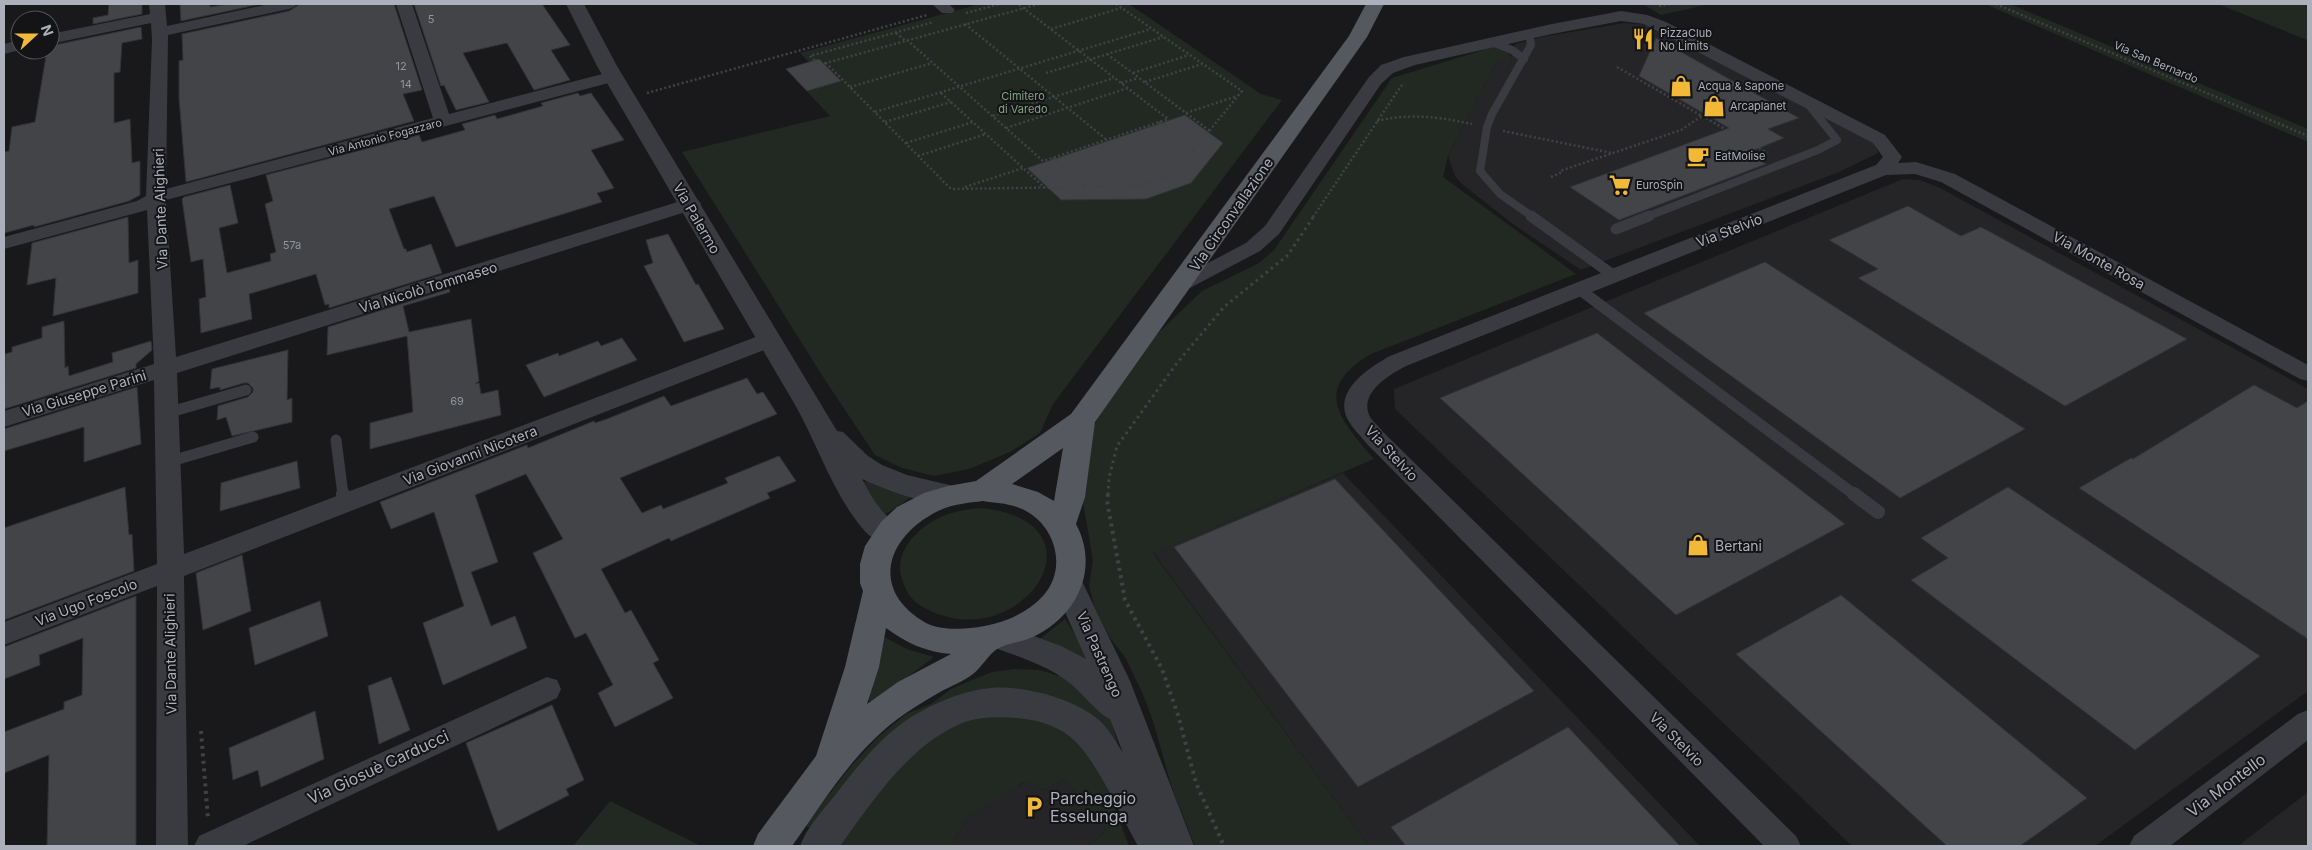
<svg xmlns="http://www.w3.org/2000/svg" width="2312" height="850" font-family="Inter,sans-serif">
	<style>
		.built { fill: #252528 }
		.green { fill: #212922 }
		.building { fill: #434448; stroke: #333337 }
		.lines { fill: none; stroke-linecap: round; stroke-linejoin: round }
		.path-far2 { stroke: #404247; stroke-width: 2.5; stroke-dasharray: 2 2.5; stroke-linecap: butt }
		.path-far1 { stroke: #404247; stroke-width: 3; stroke-dasharray: 2.5 4; stroke-linecap: butt }
		.path { stroke: #404247; stroke-width: 4; stroke-dasharray: 3 4.5; stroke-linecap: butt }
		.service-far2 { stroke: #3a3b40; stroke-width: 8 }
		.service-far1 { stroke: #3a3b40; stroke-width: 11 }
		.service { stroke: #3a3b40; stroke-width: 14 }
		.minor { fill: #3a3b40; fill-rule: evenodd }
		.tertiary { fill: #3a3b40; fill-rule: evenodd }
		.primary { fill: #56585f; fill-rule: evenodd }
		.labels { text-anchor: middle; dominant-baseline: central; stroke-width: 4; stroke-linejoin: round; paint-order: stroke }
		.number-label { font-size: 11px; fill: #91959e }
		.far-poi-label { font-size: 11px; fill: #abb0bb; stroke: #141416; text-anchor: start }
		.far-street-label { font-size: 11px; fill: #abb0bb; stroke: #141416 }
		.far-park-label { font-size: 11px; fill: #82a585; stroke: #141416 }
		.street-label { font-size: 14px; fill: #abb0bb; stroke: #141416 }
		.poi-label { font-size: 14px; fill: #abb0bb; stroke: #141416; text-anchor: start }
		.near-street-label { font-size: 16px; fill: #abb0bb; stroke: #141416 }
		.near-poi-label { font-size: 16px; fill: #abb0bb; stroke: #141416; text-anchor: start }
	</style>
	<rect width="100%" height="100%" fill="#19191b"/>
	<path class="built" d="M1624,23L1650,25L1875,143L1878,153L1839,172L1581,270L1513,224L1462,184L1455,176L1448,156L1497,60L1512,57L1515,44L1542,37Z
		M1903,179L1920,180L1940,188L2308,389V691L2095,846H1852L1395,409L1394,389Z
		M1343,473L1700,846H1369L1153,552Z
		M1064,779L1107,830L1088,846H950L969,816L994,799L1025,782L1044,790Z
		M2308,792V846H2238Z"/>
	<path class="green" d="M980,4H1129L1261,94L1282,100L1053,404L1040,433L1010,452L969,469L934,476L902,468L875,455L825,380L682,152L830,116L786,69L809,62L800,53Z
		M1643,4H1710L1661,15Z
		M1985,4H2010L2308,129V142Z
		M2218,4H2308V40H2307Z
		M1493,47L1508,53L1512,57L1510,62L1497,60L1448,156L1443,177L1576,274L1371,354C1312,389 1339,419 1374,459L1153,553L1369,846H1195L1172,788L1153,721L1142,692L1125,657L1110,638L1095,608L1089,586L1093,560L1082,497L1094,425L1111,394L1158,333L1202,291L1259,263L1274,250L1392,78Z
		M866,481L893,491L913,496L881,517L861,484Z
		M982,508C1115,523 1017,663 921,606C911,600 905,590 902,579C893,552 918,527 941,517C954,511 968,509 982,508Z
		M1065,619L1089,657L1083,661L1037,641Z
		M884,637L907,649L934,657L873,703L867,699Z
		M1015,669L1040,670L1058,676L1071,671L1110,716L1120,752L1105,732L954,702L816,831L805,825L851,766L877,738L906,714L931,704L951,689L979,677L992,672Z
		M1019,712C1030,715 1042,718 1052,722C1099,743 1112,803 1129,846H1088L1107,830L1064,779L1044,790L1024,782L969,816L950,846H832L905,757L940,730L979,716Z
		M610,801L701,846H573Z"/>
	<path class="building" d="M109,4H142V14L93,24V18L108,15Z
		M180,4H210V7L229,4H261L181,21Z
		M300,4H394L422,90L403,94L414,121L186,182L179,98V61L183,60L182,34L289,11Z
		M414,4H542L570,45L551,50L570,80L534,90L507,43L463,53L489,102L456,110L444,85L441,86Z
		M141,27L142,39L122,43L120,72L114,73V123L130,119L132,163L140,161V195L129,201L34,227V225L4,233V152L9,151L12,127L35,122L47,50H50V46Z
		M1656,38L1799,118L1768,129L1784,138L1747,153L1766,164L1619,220L1570,187L1729,128L1639,76Z
		M819,59L841,81L807,91L786,69Z
		M578,93L580,96L591,93L624,140L591,150L614,188L597,193L602,202L456,247L434,196L389,209L404,249H406L407,252L431,244L442,273L329,308V304L325,305L316,274L249,294L252,319L201,333L199,299L206,297L203,259L191,262L182,199L184,197L230,185L238,223L219,228L227,273L271,261L270,254L276,252L265,204L273,201L266,175L419,135L422,142L465,130L462,124L495,115L497,119L543,106L541,103Z
		M1185,115L1223,143L1191,183L1146,199L1061,200L1027,168Z
		M1908,206L1961,236L1981,227L2187,339L2065,406L1858,278L1878,269L1829,240Z
		M128,217L129,263L138,260V293L53,316L56,278L27,285L32,243Z
		M668,234L696,285L698,284L724,329L684,342L644,266L653,263L646,240Z
		M1765,262L2025,429L1900,498L1644,313Z
		M449,289L450,292L403,306L409,332L471,319L479,381L475,384L479,383L481,394L498,390L501,415L370,449V423L413,412L407,336L327,355L328,327Z
		M64,321L65,368L68,366L69,376L113,362L112,353L151,341L152,350L136,364V368L4,409L5,354L12,352V347L42,338V327Z
		M1597,333L1845,524L1676,615L1440,398Z
		M622,338L637,360L544,397L526,365L558,353L559,356L598,341L601,346Z
		M288,350L287,400L292,398V422L232,436L226,417L217,420L218,406L248,397L253,392V388L248,383H244L220,390V387L210,389L212,369Z
		M747,378L757,394L763,392L777,414L620,478L642,513L661,505L663,509L728,483L725,478L779,456L796,481L767,493L770,498L671,541L669,538L601,569L625,613L631,610L659,660L653,663L673,698L615,727L598,693L613,685L586,633L575,638L533,553L563,539L526,474L475,495L498,562L471,572L491,626L515,616L527,648L443,685L423,623L464,606L434,512L391,529L380,502L527,445L528,448L594,421L595,423L607,419L664,396L671,406Z
		M2254,385L2297,408L2308,401V639L2079,488L2131,458L2133,459Z
		M137,387L141,444L84,462V427L4,451V429Z
		M297,461L300,488L220,511L221,483Z
		M1335,479L1534,691L1358,787L1174,547Z
		M125,487L129,535L132,534L134,571L4,620V528Z
		M2008,487L2260,656L2135,750L1911,580L1948,558L1921,538Z
		M242,555L251,611L203,630L196,573Z
		M1841,595L2087,798L2020,846H1947L1736,654Z
		M136,596V846H47L49,755L4,773V732L64,709V702L82,695L83,638L39,655L40,665L4,679V647Z
		M320,601L328,636L255,665L249,628Z
		M391,677L410,730L379,744L368,686Z
		M552,705L584,780L566,789L569,795L498,831L466,743Z
		M315,711L324,759L261,787L258,770L233,780L229,748Z
		M1568,727L1680,846H1406L1391,827Z"/>
	<g class="lines">
		<path class="path-far2" d="M1039,4L826,63L951,189L1140,186L1174,174L1242,91L1116,4
			M1996,4L2308,136
			M1659,6L1670,4
			M966,13L1000,4
			M965,24L1107,140
			M1051,29L1121,8
			M896,33L906,41
			M907,40L1043,161L1168,119L1018,4
			M1107,54L1210,131
			M826,63L819,65L810,56L934,22
			M1046,73L1163,37
			M1133,73L1189,55
			M1145,82L1202,64
			M1121,83L1138,78
			M850,87L932,63
			M647,93L927,15
			M941,93L1045,188
			M875,112L1151,29
			M1186,113L1237,96
			M993,116L1114,78
			M1702,116L1725,129
			M1377,121C1409,113 1440,117 1472,124
			M885,122L951,102
			M1159,122L1194,149
			M1006,128L1128,88
			M1503,131L1612,153
			M906,143L973,122
			M1759,148L1767,153
			M918,156L986,134
			M1053,158L1086,187
			M1551,177L1560,173V171L1681,130L1702,116L1617,67
			M965,187L1023,168
			M1313,217L1401,86L1405,84"/>
		<path class="path-far1" d="M1108,495L1109,478L1117,446L1177,363L1224,307L1288,255L1314,216"/>
		<path class="path" d="M1108,494L1107,501L1125,600L1162,669L1178,715L1196,783L1224,846
			M201,731L208,819"/>
		<path class="service-far2" d="M1529,34L1531,45L1492,114L1487,127L1480,171L1500,194L1533,217
			M1494,43L1512,50L1524,59
			M1646,217L1818,150L1837,140L1808,104"/>
		<path class="service-far1" d="M1531,216L1613,275
			M1616,229L1649,216
			M1579,289L1855,495
			M167,413L246,390
			M336,440L343,495
			M168,462L253,437"/>
		<path class="service" d="M343,494L344,504
			M1854,494L1878,512"/>
		<path class="minor" d="M149,4H165L167,26L269,4H297L294,7L289,9L168,35L166,189L433,118L396,4H412L449,114L614,71L620,72L622,76L620,80L166,200L176,357L684,200L691,198L698,200L701,204L698,208L177,373L184,554L761,335L769,333L777,335L780,340L777,345L184,576L188,846H156L157,586L4,645V622L157,564L154,380L4,427V411L154,364L147,210L4,249V237L137,201L146,196L152,40L151,23L50,44V34L150,14Z
			M932,4H949L955,10L952,13H942Z
			M1621,11L1647,15L1666,22L1885,135L1902,157L1898,163L1916,162L1955,174L2308,365V381L2300,379L1941,182L1915,174L1886,175L1406,366C1389,375 1358,393 1370,417C1373,422 1380,427 1383,432L1796,836L1801,846H1764L1367,444C1360,435 1352,428 1347,418C1334,390 1370,367 1390,356L1876,165L1883,157L1873,143L1644,24L1621,21L1552,34L1415,65L1393,73L1381,84L1279,234L1260,251L1188,289L1181,291L1174,289L1171,285L1174,281L1246,243L1265,226L1369,77L1381,65L1404,57L1552,24Z
			M20,40V50L4,54V44Z
			M547,677L557,680L561,689L557,698L243,846H194L199,836Z
			M2308,710V740L2170,846H2129L2134,836L2298,714Z"/>
		<path class="tertiary" d="M566,4H584L617,66L837,431L843,432L868,456L882,465L907,475L962,488L967,495L962,502C937,510 886,490 862,479C868,491 875,503 884,513C891,521 899,524 904,533L900,541C885,545 873,541 863,529C833,494 817,443 794,403C728,291 663,178 597,66Z
			M1068,571L1079,575L1130,681L1194,846H1138C1121,816 1099,766 1076,742C1060,726 1039,720 1017,718C1000,717 982,716 965,722C910,743 873,801 840,846H800C807,827 823,810 836,794C859,764 886,730 920,712C941,700 967,690 991,688C1023,685 1074,698 1099,720C1109,729 1116,742 1123,753L1110,719C1099,715 1080,690 1067,681C1044,664 1016,656 990,646L985,637L990,628L1001,624L1061,646L1086,659L1052,583L1057,575Z"/>
		<path class="primary" d="M1366,4H1384L1367,37L1095,422L1085,497L1076,524C1100,569 1077,616 1033,637C1022,642 1007,643 997,649C988,655 982,667 973,674C964,681 951,686 940,692C921,703 901,715 884,730C847,762 820,807 792,846H753L758,834L816,756L845,667L863,591L860,583V564L865,546L881,522L897,507L924,493L948,486L976,481L1071,414L1349,36ZM1063,448L1054,501L1038,492L1012,484ZM983,501C994,503 1006,503 1017,507C1053,519 1070,566 1043,596C1024,616 998,625 971,628C958,629 939,630 926,623C869,590 886,537 938,511C952,504 968,503 983,501ZM886,628C906,643 926,652 951,654L898,682L867,704L879,667Z"/>
	</g>
	<defs>
		<g id="restaurant-bare" transform="scale(1.725)"><path d="M-5-6h1v4h1v-4h1v4h1v-4h1v5L-1.5 .5V6h-2V.5L-5-1ZM5-6V6H3V1.5H1.5Q1.5-4 5-6Z" fill="#f2b939" stroke="#141416" stroke-width="2.5" paint-order="stroke"/></g>
		<g id="shop-bare" transform="scale(1.725)"><path d="M-5-2.5h2.3a2.7 3.5 0 0 1 5.4 0H5L5.5 6h-11ZM-1.5-2.5h3a1.5 2.3 0 0 0-3 0Z" fill="#f2b939" stroke="#141416" stroke-width="2.5" paint-order="stroke"/></g>
		<g id="cafe-bare" transform="scale(1.725)"><path d="M-5.5-4.5H6V0H3Q3 3.5 0 3.5H-2.5Q-5.5 3.5-5.5 0ZM3-3.2v2h1.7v-2ZM-6 4.5H4V6H-6Z" fill="#f2b939" stroke="#141416" stroke-width="2.5" paint-order="stroke"/></g>
		<g id="supermarket-bare" transform="scale(1.725)"><path d="M-6-5.5h2.5l.6 2H6L4.5 2H-2.5L-4.4-4H-6ZM-1.5 3.2a1.3 1.3 0 1 0 .1 0ZM3 3.2a1.3 1.3 0 1 0 .1 0Z" fill="#f2b939" stroke="#141416" stroke-width="2.5" paint-order="stroke"/></g>
		<g id="parking-bare" transform="scale(1.725)"><path d="M-3.5-5.5H1a3.5 3.5 0 0 1 0 7H-1V5.5H-3.5ZM-1-3.4V-.6H.8a1.4 1.4 0 0 0 0-2.8Z" fill="#f2b939" stroke="#141416" stroke-width="2.5" paint-order="stroke"/></g>
	</defs>
	<g fill-rule="evenodd">
		<use href="#restaurant-bare" x="1643" y="39"/>
		<use href="#shop-bare" x="1681" y="86"/>
		<use href="#shop-bare" x="1714" y="106"/>
		<use href="#cafe-bare" x="1698" y="156"/>
		<use href="#supermarket-bare" x="1620" y="185"/>
		<use href="#shop-bare" x="1698" y="545"/>
		<use href="#parking-bare" x="1034" y="807"/>
	</g>
	<g class="labels">
		<g class="number-label">
			<text x="431" y="19">5</text>
			<text x="401" y="66">12</text>
			<text x="406" y="84">14</text>
			<text x="292" y="245">57a</text>
			<text x="457" y="401">69</text>
		</g>
		<g class="far-poi-label">
			<text x="1660" y="33">PizzaClub<tspan x="1660" dy="13">No Limits</tspan></text>
			<text x="1698" y="86">Acqua &amp; Sapone</text>
			<text x="1730" y="106">Arcaplanet</text>
			<text x="1715" y="156">EatMolise</text>
			<text x="1636" y="185">EuroSpin</text>
		</g>
		<g class="far-street-label">
			<text transform="translate(2156 62) rotate(23)">Via San Bernardo</text>
			<text transform="translate(385 137) rotate(-15)">Via Antonio Fogazzaro</text>
		</g>
		<g class="far-park-label">
			<text x="1023" y="96">Cimitero<tspan x="1023" dy="13">di Varedo</tspan></text>
		</g>
		<g class="street-label">
			<text transform="translate(160 209) rotate(-92)">Via Dante Alighieri</text>
			<text transform="translate(1231 214) rotate(-55)">Via Circonvallazione</text>
			<text transform="translate(697 218) rotate(60)">Via Palermo</text>
			<text transform="translate(1729 230) rotate(-21)">Via Stelvio</text>
			<text transform="translate(2099 260) rotate(29)">Via Monte Rosa</text>
			<text transform="translate(428 287) rotate(-17)">Via Nicolò Tommaseo</text>
			<text transform="translate(84 393) rotate(-17)">Via Giuseppe Parini</text>
			<text transform="translate(1392 453) rotate(47)">Via Stelvio</text>
			<text transform="translate(470 455) rotate(-21)">Via Giovanni Nicotera</text>
			<text transform="translate(86 602) rotate(-21)">Via Ugo Foscolo</text>
			<text transform="translate(170 654) rotate(-91)">Via Dante Alighieri</text>
			<text transform="translate(1100 654) rotate(66)">Via Pastrengo</text>
			<text transform="translate(1677 739) rotate(45)">Via Stelvio</text>
		</g>
		<g class="poi-label">
			<text x="1715" y="545">Bertani</text>
		</g>
		<g class="near-street-label">
			<text transform="translate(378 767) rotate(-25)">Via Giosuè Carducci</text>
			<text transform="translate(2226 785) rotate(-37)">Via Montello</text>
		</g>
		<g class="near-poi-label">
			<text x="1050" y="798">Parcheggio<tspan x="1050" dy="18">Esselunga</tspan></text>
		</g>
	</g>
	<rect width="2312" height="850" fill="none" stroke="#abb0bb" stroke-width="10"/>
	<g transform="translate(35 35) rotate(69)"><circle r="24" fill="#141416" stroke="#505258"/>
	<path d="M0-4L9 19L0 12L-9 19Z" fill="#f2b939"/>
	<text y="-8" font-size="14" font-weight="bold" text-anchor="middle" fill="#abb0bb">N</text>
	</g>
</svg>
